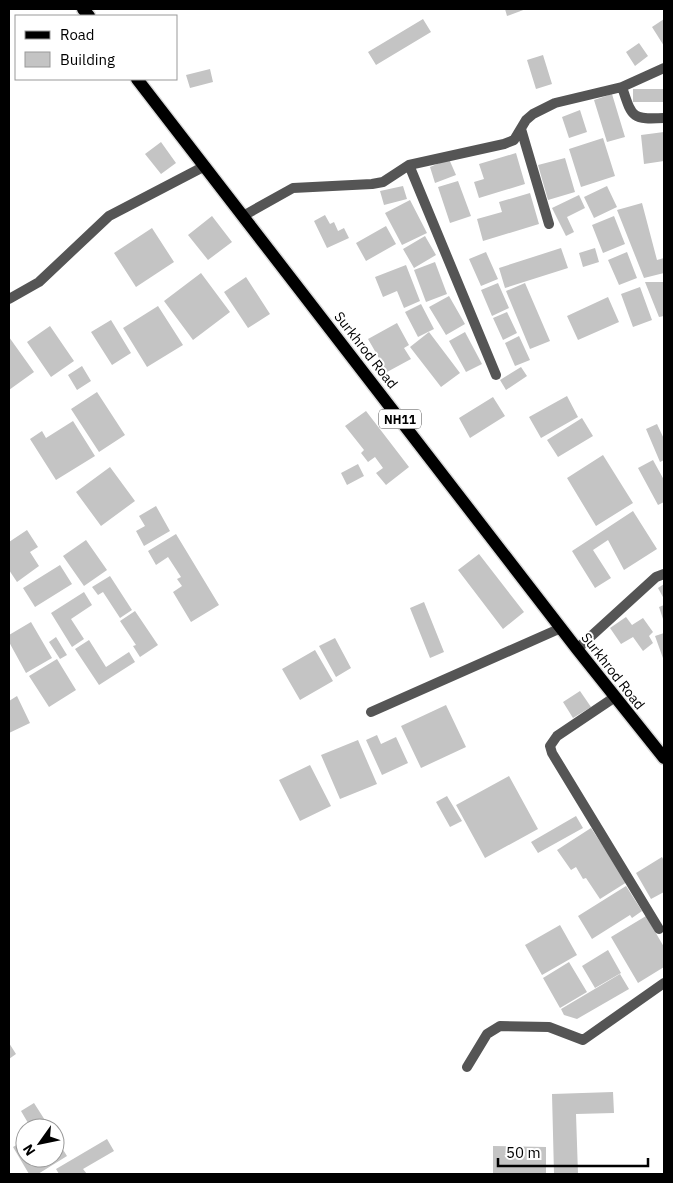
<svg xmlns="http://www.w3.org/2000/svg" width="673" height="1183" font-family="'IBM Plex Sans',sans-serif">
	<style>
		.building { fill: #c4c4c4 }
		.lines { fill: none; stroke-linecap: round; stroke-linejoin: round }
		.primary-casing { stroke: #dbdbdb; stroke-width: 15 }
		.street { stroke: #555; stroke-width: 10 }
		.primary { stroke: #000; stroke-width: 12 }
		.labels { text-anchor: middle; dominant-baseline: central; stroke-width: 4; stroke-linejoin: round; paint-order: stroke }
		.shield { fill: #fff; stroke: #4c4c4c; stroke-width: 1 }
		.shield-label { font-size: 12px; font-weight: bold; fill: #000 }
		.street-label { font-size: 14px; fill: #000; stroke: #fff }
	</style>
	<rect width="100%" height="100%" fill="#fff"/>
	<path class="building" d="M505,9H526L507,16Z
		M423,19L431,32L376,65L368,52Z
		M664,19V46L652,27Z
		M639,43L648,56L635,66L626,52Z
		M543,55L552,84L536,89L527,60Z
		M210,69L213,82L190,88L186,75Z
		M633,89H664V102H633Z
		M612,94L625,137L607,142L594,100Z
		M580,110L587,132L569,138L562,117Z
		M664,132V161L644,164L641,135Z
		M603,138L615,176L581,187L569,149Z
		M161,142L176,163L161,174L145,154Z
		M516,153L525,184L479,198L474,182L484,179L479,164Z
		M565,158L575,192L548,200L538,165Z
		M449,159L456,175L435,183L430,167Z
		M458,181L471,216L450,223L438,187Z
		M403,186L407,199L384,205L380,191Z
		M607,186L617,207L594,218L584,197Z
		M530,193L539,224L483,241L477,219L502,212L499,202Z
		M579,195L585,208L567,217L574,232L566,236L552,208Z
		M410,200L427,233L402,245L385,213Z
		M642,203L657,260L664,258V273L644,278L617,210Z
		M325,215L330,224L334,222L338,231L344,228L349,238L327,248L314,221Z
		M212,216L232,242L208,260L188,235Z
		M614,216L625,244L603,253L592,225Z
		M386,226L396,244L366,261L356,243Z
		M152,228L174,262L136,287L114,253Z
		M425,236L436,255L414,268L403,249Z
		M561,248L568,268L505,288L499,268Z
		M595,248L599,262L583,267L579,253Z
		M486,252L498,279L481,286L469,259Z
		M627,252L637,278L619,285L608,260Z
		M435,262L447,294L426,302L414,270Z
		M406,265L420,301L404,308L397,291L383,297L375,277Z
		M201,273L230,312L193,340L164,301Z
		M246,277L270,314L248,328L224,292Z
		M645,282H664V316L659,317Z
		M498,283L509,308L492,316L481,290Z
		M525,283L550,341L530,349L506,291Z
		M640,287L652,320L633,327L621,294Z
		M449,296L465,324L446,335L429,307Z
		M608,297L619,322L578,340L567,316Z
		M421,304L434,329L418,337L405,312Z
		M158,306L183,345L147,367L123,328Z
		M507,312L517,333L503,340L493,318Z
		M111,320L131,353L112,365L91,332Z
		M397,323L409,345L404,348L411,359L387,372L368,339Z
		M50,326L74,361L51,377L27,342Z
		M429,332L460,373L441,387L410,347Z
		M465,332L482,364L466,372L449,341Z
		M519,336L530,360L515,366L505,343Z
		M9,337L34,372L9,390Z
		M82,366L91,381L77,390L68,375Z
		M521,367L527,376L506,390L500,380Z
		M97,392L125,435L99,452L71,409Z
		M567,396L578,417L541,438L529,417Z
		M493,397L505,416L470,438L459,418Z
		M366,411L409,467L386,485L376,473L383,468L375,457L368,462L361,453L364,450L345,426Z
		M582,418L593,436L558,457L547,440Z
		M73,421L95,456L56,480L30,439L42,431L46,438Z
		M657,424L664,439V460L660,462L646,429Z
		M603,455L633,503L596,526L567,478Z
		M653,460L664,480V502L658,505L638,468Z
		M358,464L364,476L347,485L341,473Z
		M110,467L135,501L101,526L76,492Z
		M156,506L170,531L144,546L136,531L145,526L139,516Z
		M633,511L657,549L624,570L608,540L593,550L611,578L595,588L572,551Z
		M27,530L38,547L30,552L39,566L17,582L9,570V542Z
		M176,534L219,605L191,622L173,592L182,586L177,579L181,577L168,557L156,565L148,551Z
		M86,540L107,570L84,586L63,556Z
		M479,554L524,612L503,629L458,570Z
		M60,565L72,584L35,607L23,588Z
		M110,576L132,610L120,618L103,592L98,595L92,587Z
		M664,584V599L658,588Z
		M84,592L92,605L71,619L84,639L72,647L51,613Z
		M424,602L444,652L430,658L410,608Z
		M664,605V622L659,607Z
		M135,611L158,645L140,657L133,646L136,645L120,621Z
		M626,617L632,625L643,618L653,632L649,636L653,643L643,651L633,637L621,644L610,628Z
		M31,622L52,658L26,673L9,642V635Z
		M664,633V661L655,636Z
		M56,637L67,655L60,659L49,642Z
		M335,638L351,668L336,677L319,646Z
		M89,640L106,667L129,652L135,662L99,685L75,649Z
		M315,650L333,681L300,700L282,669Z
		M57,659L76,690L49,707L29,676Z
		M580,691L591,707L573,718L563,702Z
		M17,696L30,723L9,733V701Z
		M446,705L466,747L421,768L401,726Z
		M377,735L381,744L396,737L408,763L382,775L366,740Z
		M358,740L377,784L340,799L321,755Z
		M310,765L331,806L300,821L279,780Z
		M509,776L538,829L485,858L456,805Z
		M447,796L462,821L450,827L436,802Z
		M576,816L583,828L538,853L531,842Z
		M591,828L627,882L600,899L586,878L583,879L576,867L571,870L557,850Z
		M662,857L664,861V892L651,899L636,873Z
		M626,886L642,911L632,918L630,915L592,939L578,916Z
		M646,916L664,947V967L638,983L611,937Z
		M560,925L577,955L542,975L525,945Z
		M608,950L621,973L595,988L582,966Z
		M569,962L587,992L560,1008L543,978Z
		M620,974L629,989L577,1019L564,1015L561,1009Z
		M9,1043L16,1054L9,1059Z
		M613,1092L614,1113L576,1114L578,1174H554L552,1094Z
		M34,1103L50,1128H31L21,1111Z
		M55,1137L67,1156L38,1174H29L13,1147L25,1140V1158H55Z
		M107,1139L114,1151L83,1169L87,1174H59L56,1169Z
		M493,1146L546,1147V1174H493Z"/>
	<g class="lines">
		<g class="primary-casing">
			<path id="primary" d="M83,9L89,16
				M137,79L577,649L664,758"/>
		</g>
		<path class="street" d="M622,87C632,117 631,120 664,118
			M521,129L549,224
			M409,165L496,375
			M243,216L293,188L372,184L383,182L409,165L504,144L514,140L526,120L533,114L555,103L622,87L664,68
			M9,299L39,282L109,216L205,166
			M577,649L656,577L664,574
			M615,697L557,736L550,746L552,753L659,929
			M371,712L561,628
			M467,1067L487,1034L500,1026L549,1027L583,1040L664,983"/>
		<use href="#primary" class="primary"/>
	</g>
	<g class="labels">
		<rect class="shield" x="379" y="409.5" width="42" height="19" rx="4"/>
		<g class="shield-label">
			<text x="400" y="419">NH11</text>
		</g>
		<g class="street-label">
			<text transform="translate(366 350) rotate(52)">Surkhrod Road</text>
			<text transform="translate(613 671) rotate(52)">Surkhrod Road</text>
		</g>
	</g>
	<rect width="673" height="1183" fill="none" stroke="#000000" stroke-width="20"/>
	<rect x="15" y="15" width="162" height="65" fill="#ffffff" stroke="#999999"/>
	<rect x="25" y="31" width="25" height="8" fill="#000000" stroke="#999999"/>
	<text x="60" y="40" font-size="15" fill="#000000">Road</text>
	<rect x="25" y="52" width="25" height="15" fill="#c4c4c4" stroke="#999999"/>
	<text x="60" y="65" font-size="15" fill="#000000">Building</text>
	<g transform="translate(40 1143) rotate(237)"><circle r="24" fill="#ffffff" stroke="#999999"/>
	<path d="M0-4L9 19L0 12L-9 19Z" fill="#000000"/>
	<text y="-8" font-size="14" font-weight="bold" text-anchor="middle" fill="#000000">N</text>
	</g>
	<path d="M498 1158v8h150v-8" fill="none" stroke="#000000" stroke-width="2.5"/>
	<text x="506" y="1158" font-size="15" fill="#000000" stroke="#ffffff" stroke-width="4" paint-order="stroke">50 m</text>
</svg>
